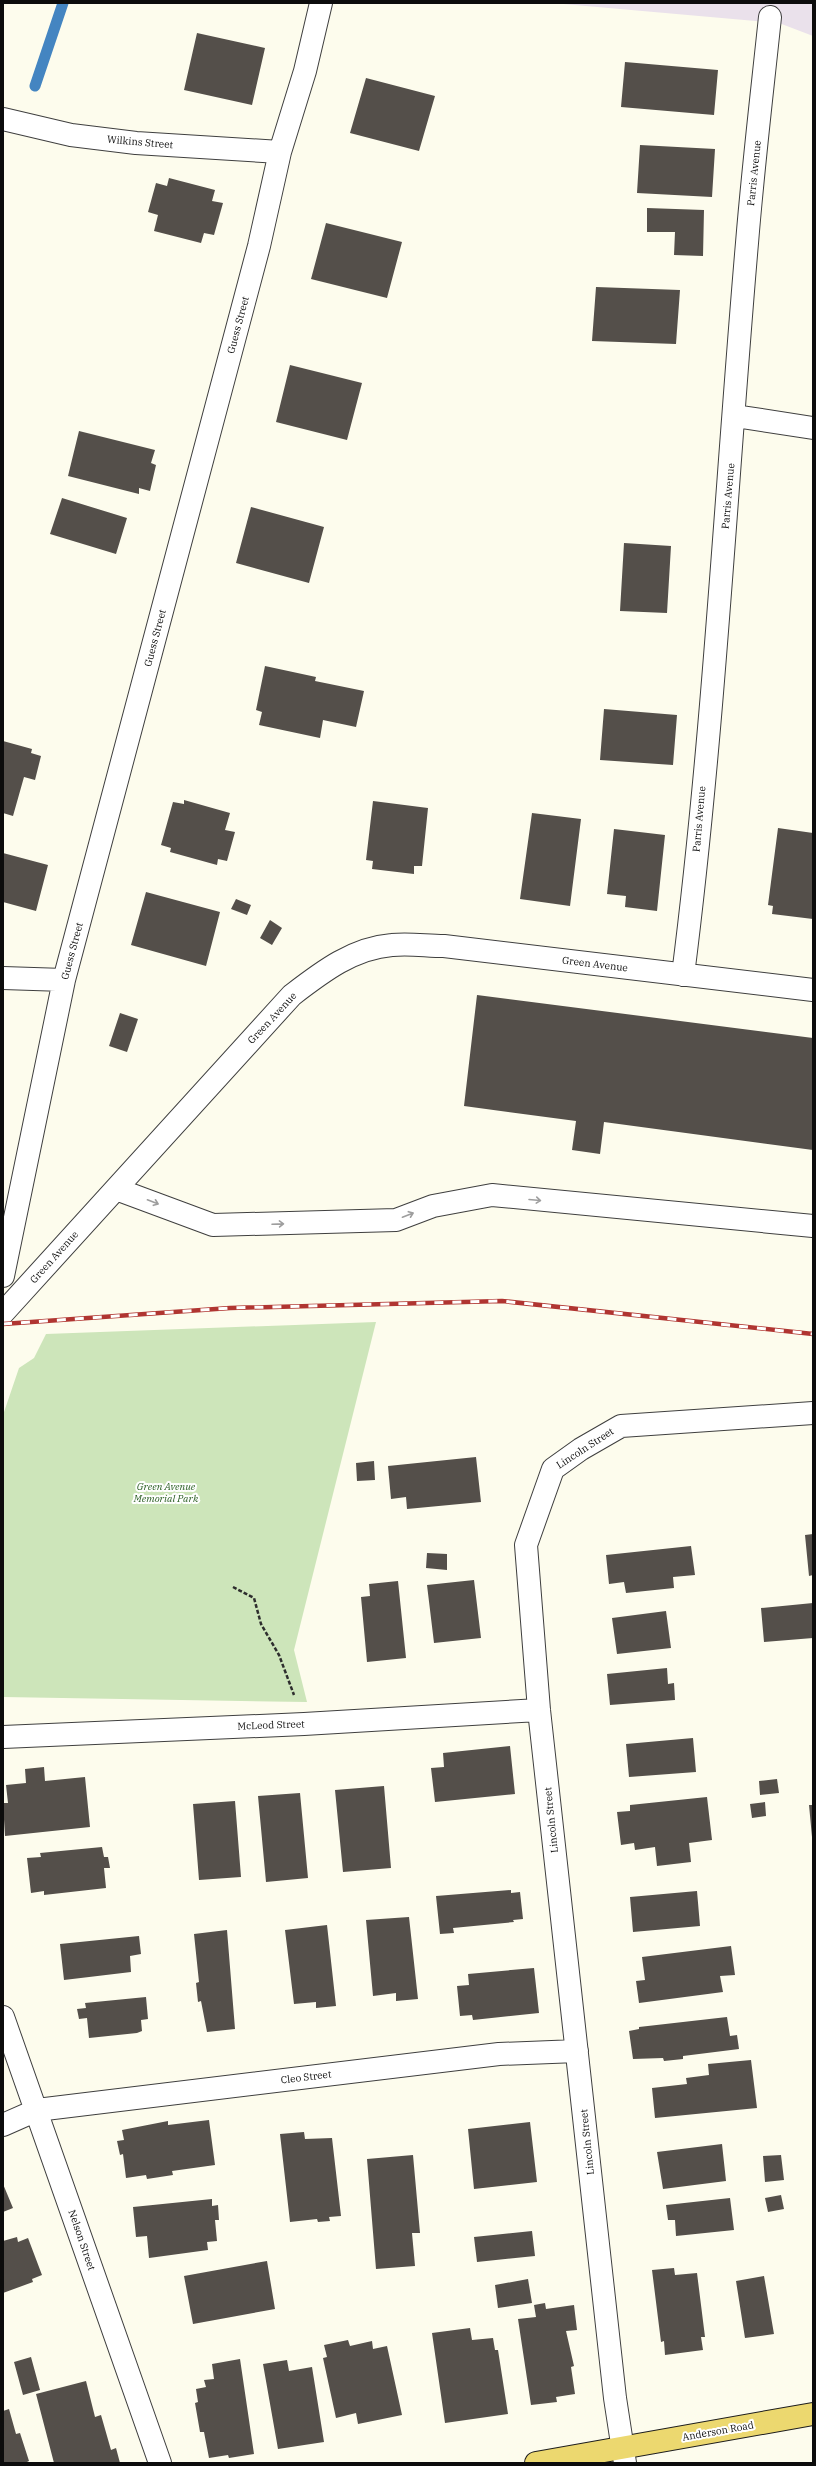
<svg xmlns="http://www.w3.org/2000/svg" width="816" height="2466" font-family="'IBM Plex Serif',serif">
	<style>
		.industrial { fill: #eae1eb }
		.green { fill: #cde5ba }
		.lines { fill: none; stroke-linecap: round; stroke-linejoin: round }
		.stream { stroke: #4485c1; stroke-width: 11 }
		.building { fill: #544f4a }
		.minor-casing { stroke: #3f3f3f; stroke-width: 24 }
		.major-casing { stroke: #1d1d1d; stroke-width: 24 }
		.path { stroke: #2e2e2e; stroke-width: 2.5; stroke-dasharray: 4 2; stroke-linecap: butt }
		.minor { stroke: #fff; stroke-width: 22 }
		.major { stroke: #ecd86f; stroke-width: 22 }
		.rail-casing { stroke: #b03531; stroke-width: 4.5 }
		.rail { stroke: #fff; stroke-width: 3; stroke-dasharray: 9; stroke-linecap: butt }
		.oneway { stroke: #9e9e9e }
		.labels { text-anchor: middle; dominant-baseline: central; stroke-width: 4; stroke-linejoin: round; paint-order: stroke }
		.street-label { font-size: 10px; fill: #0c0c0c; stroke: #fff }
		.park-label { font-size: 10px; font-style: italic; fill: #2a5e23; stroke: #fff }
	</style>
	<rect width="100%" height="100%" fill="#fdfced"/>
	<path class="industrial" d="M552,3H813V36L779,23Z"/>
	<path class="green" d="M376,1322L294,1650L307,1702L3,1697V1415L19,1368L34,1358L46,1334Z"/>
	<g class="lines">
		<path class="stream" d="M35,86L63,3"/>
	</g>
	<path class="building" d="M197,33L265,48L252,105L184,90Z
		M625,62L718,70L714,115L621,107Z
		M366,78L435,96L419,151L350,133Z
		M640,145L715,149L712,197L637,193Z
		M169,178L215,190L212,201L223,203L214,235L204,233L201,243L154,231L158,215L148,212L156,183L167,186Z
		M647,208L704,210L703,256L674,255L675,232H647Z
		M326,223L402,242L387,298L311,279Z
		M596,287L680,290L676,344L592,341Z
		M290,365L362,383L347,440L276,422Z
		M79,431L155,450L151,463L156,465L150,491L139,488V494L68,476Z
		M62,498L127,518L116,554L50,534Z
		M251,507L324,527L309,583L236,563Z
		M624,543L671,546L667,613L620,611Z
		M265,666L316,677L315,681L364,691L356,727L323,720L320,738L259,725L262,712L256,710Z
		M604,709L677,715L673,765L600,760Z
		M3,741L32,749L31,753L41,756L35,780L24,777L13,816L3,813Z
		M184,800L230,813L225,830L235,832L227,861L218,859L217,865L170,852L171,848L161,845L173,802L184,804Z
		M373,801L428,808L422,866H414V874L372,869L373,861L366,860Z
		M532,813L581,819L570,906L520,899Z
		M778,828L813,833V919L772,914L773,906L768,905Z
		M614,829L665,835L657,911L625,907L626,896L607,894Z
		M3,853L48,865L36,911L3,902Z
		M146,892L220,912L206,966L131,945Z
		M236,899L251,905L247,915L231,909Z
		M270,920L282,928L272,945L260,938Z
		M477,995L813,1038V1150L604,1122L600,1154L572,1150L576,1121L464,1106Z
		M120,1013L138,1019L127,1052L109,1046Z
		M476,1457L481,1502L407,1509L406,1497L391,1499L388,1466Z
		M374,1461L375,1480L357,1481L356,1463Z
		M813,1534V1575L809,1576L805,1535Z
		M691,1546L695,1575L673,1577L674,1588L626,1593L624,1582L609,1584L606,1555Z
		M427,1553L447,1554V1570L426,1568Z
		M474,1580L481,1638L434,1643L427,1585Z
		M398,1581L406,1658L367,1662L361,1597L370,1596L369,1584Z
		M813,1603V1638L764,1642L761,1608Z
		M666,1611L671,1648L617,1654L612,1618Z
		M667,1668L668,1684L674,1683L675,1700L610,1705L607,1674Z
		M693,1738L696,1772L629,1777L626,1744Z
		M510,1746L515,1794L435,1802L431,1768L444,1767L443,1753Z
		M44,1767L45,1781L85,1777L90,1827L5,1836L3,1803H8L6,1785L26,1783L25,1769Z
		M777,1779L779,1793L760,1795L759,1781Z
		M384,1786L391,1868L343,1872L335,1790Z
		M300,1793L308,1878L266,1882L258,1796Z
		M707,1797L712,1840L689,1843L691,1862L657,1866L655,1847L635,1850L634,1843L621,1845L617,1812L630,1811V1805Z
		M235,1801L241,1877L199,1880L193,1804Z
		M765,1802L766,1816L752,1818L750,1804Z
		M809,1805H813V1836L812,1837Z
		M102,1847L104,1857H108L110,1868H104L106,1888L44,1895V1891L31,1893L27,1858L41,1857L40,1853Z
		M511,1890V1893L520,1892L523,1919L513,1920L514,1922L453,1928L454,1933L440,1934L436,1896Z
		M697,1891L700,1926L633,1932L630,1897Z
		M409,1917L418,1999L396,2001V1993L373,1996L366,1920Z
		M327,1925L336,2006L316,2008V2002L294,2004L285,1930Z
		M227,1930L235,2029L207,2032L201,2001L198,2002L196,1983L199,1982L194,1934Z
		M139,1936L141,1954L130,1956L131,1972L64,1980L60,1944Z
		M731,1946L735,1975L720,1976L723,1992L639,2003L636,1981L645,1980L642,1957Z
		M534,1968L539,2013L473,2020L472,2015L460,2016L457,1986L469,1985L468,1974Z
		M146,1997L148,2019L141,2020L142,2031L137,2033L89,2038L87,2018L79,2019L77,2009L86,2008L85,2003Z
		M727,2017L730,2036L737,2035L739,2049L683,2056V2059L664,2061L663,2058L633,2059L629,2031L639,2029V2027Z
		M751,2060L757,2108L655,2118L652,2088L687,2084L686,2078L709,2075L708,2064Z
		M209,2120L215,2165L172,2171L173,2175L147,2179L146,2175L126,2178L123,2154L120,2155L117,2141L124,2140L122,2130L168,2121V2125Z
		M530,2122L537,2182L474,2189L468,2129Z
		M304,2132L305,2139L332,2138L341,2216L329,2217L330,2221L318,2222L317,2219L290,2222L280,2134Z
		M722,2144L726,2181L663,2189L657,2152Z
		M413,2155L420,2233H412L415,2266L376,2269L367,2159Z
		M781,2155L784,2180L765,2182L763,2156Z
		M3,2184L13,2208L3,2212Z
		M781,2195L784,2209L768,2212L765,2198Z
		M730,2198L734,2230L676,2236L675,2220H668L666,2205Z
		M212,2199V2206L218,2205L219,2220H215L217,2241L207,2242L208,2250L149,2258L147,2236L136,2237L133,2207Z
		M532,2231L535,2256L477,2262L474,2237Z
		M17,2237L18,2242L28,2238L42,2275L32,2279L33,2282L3,2293V2241Z
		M267,2261L275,2309L193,2324L184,2276Z
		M674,2268L675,2275L697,2273L705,2337H701L703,2350L665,2355L664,2341L661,2342L652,2270Z
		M764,2276L774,2334L745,2338L736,2281Z
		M528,2279L532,2303L498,2308L495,2285Z
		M545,2303L546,2309L574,2305L577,2330L566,2331L574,2366L571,2367L575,2394L556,2397L557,2402L531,2405L518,2319L536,2317L534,2305Z
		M470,2328L472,2340L493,2338L495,2350H498L508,2414L445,2423L432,2333Z
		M348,2340L350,2346L372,2341L373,2349L387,2346L402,2415L358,2424L356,2413L336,2418L323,2358L327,2357L324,2345Z
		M31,2357L40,2390L23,2395L14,2362Z
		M240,2359L254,2454L229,2458L228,2455L209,2458L204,2432H200L195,2403L198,2402L196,2389L206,2387L204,2380L214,2379L212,2364Z
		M287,2360L289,2371L312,2367L324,2442L278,2449L263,2364Z
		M86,2381L95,2417L101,2415L111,2450L116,2448L120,2463H54L36,2394Z
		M9,2409L16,2434L20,2433L29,2461L25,2463H3V2411Z"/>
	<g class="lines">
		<g class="minor-casing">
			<path id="minor" d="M3,119L71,135L136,143L280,152
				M735,416L813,428
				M683,975C714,732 726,487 747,243C753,168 762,93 770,17
				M3,978L64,980
				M116,1189L213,1225L396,1220L433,1206L492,1195L813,1226
				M3,1276L64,980L259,246L280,152L305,71L321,3
				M3,1313L292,995C322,972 353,948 392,945C409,943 427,946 444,946L813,990
				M3,1737L304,1724L539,1710
				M3,2017L160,2463
				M3,2125L37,2110L499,2054L577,2051
				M625,2463L615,2398L539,1710L526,1545L553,1469L581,1449L621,1426L813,1413"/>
		</g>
		<g class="major-casing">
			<path id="major" d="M536,2463L813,2414"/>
		</g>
		<path class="path" d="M233,1587L254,1598L261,1624L279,1655L294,1695"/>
		<use href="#minor" class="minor"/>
		<use href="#major" class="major"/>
		<g class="rail-casing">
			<path id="rail" d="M3,1324L230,1308L502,1301L813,1334"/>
		</g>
		<use href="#rail" class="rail"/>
	</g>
	<defs><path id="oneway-shaft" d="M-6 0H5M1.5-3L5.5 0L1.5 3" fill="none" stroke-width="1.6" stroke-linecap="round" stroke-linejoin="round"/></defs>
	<g class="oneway">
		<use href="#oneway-shaft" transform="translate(535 1200) rotate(5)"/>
		<use href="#oneway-shaft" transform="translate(153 1202) rotate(21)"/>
		<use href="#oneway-shaft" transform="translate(408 1215) rotate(-21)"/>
		<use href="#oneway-shaft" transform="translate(278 1224) rotate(-2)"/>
	</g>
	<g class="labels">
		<g class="street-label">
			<text transform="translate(140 142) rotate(5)">Wilkins Street</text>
			<text transform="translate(754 173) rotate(-84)">Parris Avenue</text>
			<text transform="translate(238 325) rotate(-75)">Guess Street</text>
			<text transform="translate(728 496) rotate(-85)">Parris Avenue</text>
			<text transform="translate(155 638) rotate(-75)">Guess Street</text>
			<text transform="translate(699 819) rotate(-85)">Parris Avenue</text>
			<text transform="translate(72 951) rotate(-75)">Guess Street</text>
			<text transform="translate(595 964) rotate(7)">Green Avenue</text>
			<text transform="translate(272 1018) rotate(-47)">Green Avenue</text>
			<text transform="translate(54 1257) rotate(-48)">Green Avenue</text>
			<text transform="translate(585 1448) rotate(-33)">Lincoln Street</text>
			<text transform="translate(271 1725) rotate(-2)">McLeod Street</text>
			<text transform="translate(551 1820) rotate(-96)">Lincoln Street</text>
			<text transform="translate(306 2077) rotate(-7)">Cleo Street</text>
			<text transform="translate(587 2142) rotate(-96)">Lincoln Street</text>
			<text transform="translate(82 2240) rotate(71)">Nelson Street</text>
			<text transform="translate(718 2431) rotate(-10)">Anderson Road</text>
		</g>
		<g class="park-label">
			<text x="166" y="1486">Green Avenue<tspan x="166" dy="12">Memorial Park</tspan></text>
		</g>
	</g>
	<rect width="816" height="2466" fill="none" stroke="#0c0c0c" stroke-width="8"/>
</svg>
